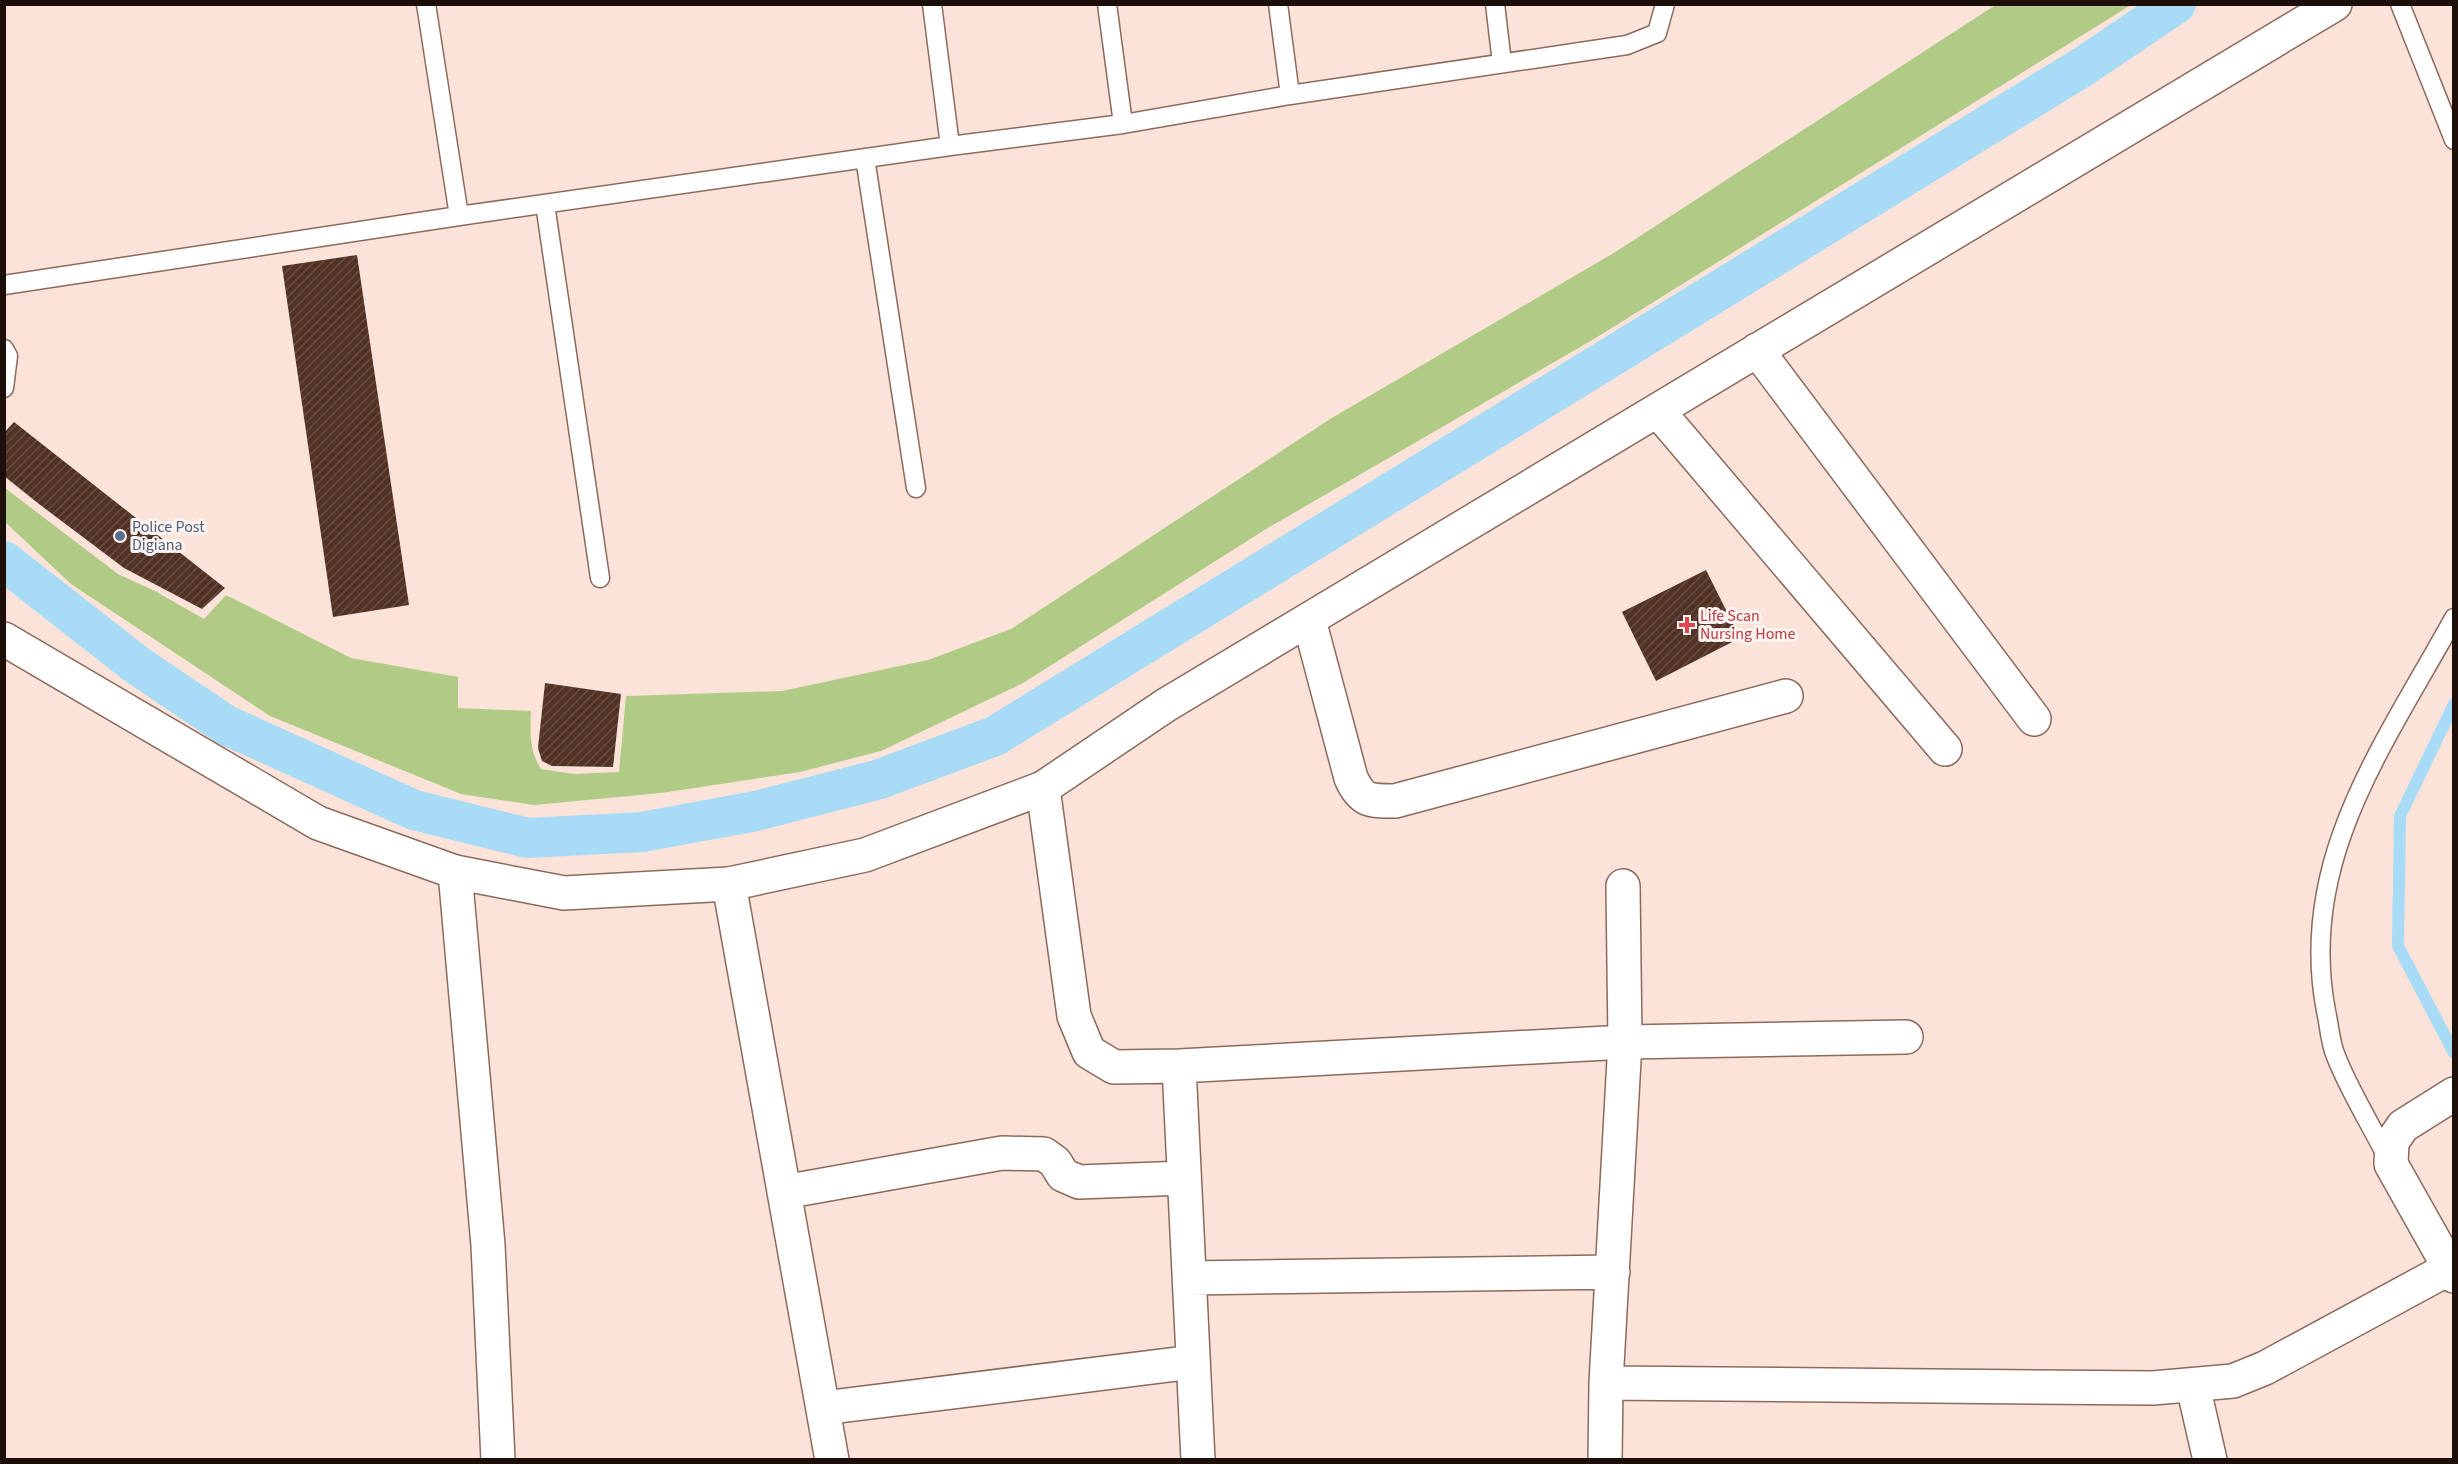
<svg xmlns="http://www.w3.org/2000/svg" width="2458" height="1464" font-family="'Source Sans 3',sans-serif">
	<style>
		.green { fill: #b0cb86 }
		.lines { fill: none; stroke-linecap: round; stroke-linejoin: round }
		.stream { stroke: #a7dbf6; stroke-width: 12 }
		.canal { stroke: #a7dbf6; stroke-width: 40 }
		.building { fill: url(#building-hatch) }
		.lane-casing { stroke: #8c6a5b; stroke-width: 21 }
		.street-casing { stroke: #8c6a5b; stroke-width: 36 }
		.secondary-casing { stroke: #8c6a5b; stroke-width: 36 }
		.lane { stroke: #fff; stroke-width: 18 }
		.street { stroke: #fff; stroke-width: 33 }
		.secondary { stroke: #fff; stroke-width: 33 }
		.service-dot { fill: #5c6f8a; stroke: #fdf4f1; stroke-width: 2 }
		.health-dot { fill: #e0444e; stroke: #fdf4f1; stroke-width: 2 }
		.labels { text-anchor: middle; dominant-baseline: central; stroke-width: 6; stroke-linejoin: round; paint-order: stroke }
		.service-label { font-size: 16px; fill: #4e5e75; stroke: #fdf4f1; text-anchor: start }
		.health-label { font-size: 16px; fill: #be3a42; stroke: #fdf4f1; text-anchor: start }
	</style>
	<defs>
		<pattern id="building-hatch" width="6" height="6" patternUnits="userSpaceOnUse" patternTransform="scale(1.5)"><rect width="6" height="6" fill="#513225"/><path d="M-1 1l2-2M0 6l6-6M5 7l2-2" fill="none" stroke="#664d42"/></pattern>
	</defs>
	<rect width="100%" height="100%" fill="#fbe3d9"/>
	<path class="green" d="M1997,4L2131,5L1594,339L1266,529L1023,683L881,751L800,772L661,793L534,805L461,794L270,716L71,584L5,522V488L118,574L155,591L204,619L226,595L351,658L458,677V708L531,711C530,732 529,750 541,769L574,774L619,772L626,696L782,691L928,660L1011,629L1330,419L1617,251Z"/>
	<g class="lines">
		<path class="stream" d="M2454,704L2400,816L2398,946L2454,1053"/>
		<path class="canal" d="M4,561L137,665L226,725L414,810L528,838L642,832L756,811L877,780L995,736L2084,66L2176,4"/>
	</g>
	<path class="building" d="M357,255L409,605L333,617L282,266Z
		M14,422L225,588L202,609L124,568L39,504L4,476V433Z
		M1706,570L1740,638L1656,681L1622,612Z
		M545,683L621,694L613,767L552,766L542,761L538,748Z"/>
	<g class="lines">
		<g class="lane-casing">
			<path id="lane" d="M932,4L950,146
				M1107,4L1123,124
				M1278,4L1290,95
				M1495,4L1502,63
				M2400,4L2454,140
				M865,158L916,488
				M545,204L600,578
				M459,216L950,146L1123,124L1290,95L1627,45L1657,33L1665,4
				M4,285L459,216L426,4
				M4,349L8,356L4,388
				M2387,1157C2371,1125 2345,1083 2334,1051C2330,1039 2329,1024 2326,1011C2297,860 2385,744 2454,618"/>
		</g>
		<g class="street-casing">
			<path id="street" d="M1757,350L2034,719
				M1658,411L1945,749
				M1309,620L1351,778C1362,802 1370,801 1395,801L1786,696
				M1043,788L1074,1016L1089,1052L1114,1067L1179,1066L1625,1042L1906,1037
				M455,872L488,1245L498,1460
				M729,884L832,1460
				M1179,1066L1198,1460
				M2454,1094L2403,1126L2392,1142L2391,1164L2454,1276
				M784,1192L1002,1153L1044,1154L1055,1162L1063,1175L1079,1182L1184,1178
				M1190,1278L1613,1272
				M1606,1383L2153,1388L2233,1381L2265,1368L2448,1269
				M2193,1386L2210,1460
				M823,1408L1193,1362
				M1605,1460L1606,1383L1625,1042L1623,886"/>
		</g>
		<g class="secondary-casing">
			<path id="secondary" d="M4,639L318,823L455,872L564,893L729,884L865,855L1043,788L1166,705L2335,4"/>
		</g>
		<use href="#lane" class="lane"/>
		<use href="#street" class="street"/>
		<use href="#secondary" class="secondary"/>
	</g>
	<circle class="service-dot" cx="120" cy="536" r="6"/>
	<path class="health-dot" d="M1684 616h6v6h6v6h-6v6h-6v-6h-6v-6h6z"/>
	<g class="labels">
		<g class="service-label">
			<text x="132" y="527">Police Post<tspan x="132" dy="18">Digiana</tspan></text>
		</g>
		<g class="health-label">
			<text x="1700" y="616">Life Scan<tspan x="1700" dy="18">Nursing Home</tspan></text>
		</g>
	</g>
	<rect width="2458" height="1464" fill="none" stroke="#1c0f09" stroke-width="12"/>
</svg>
